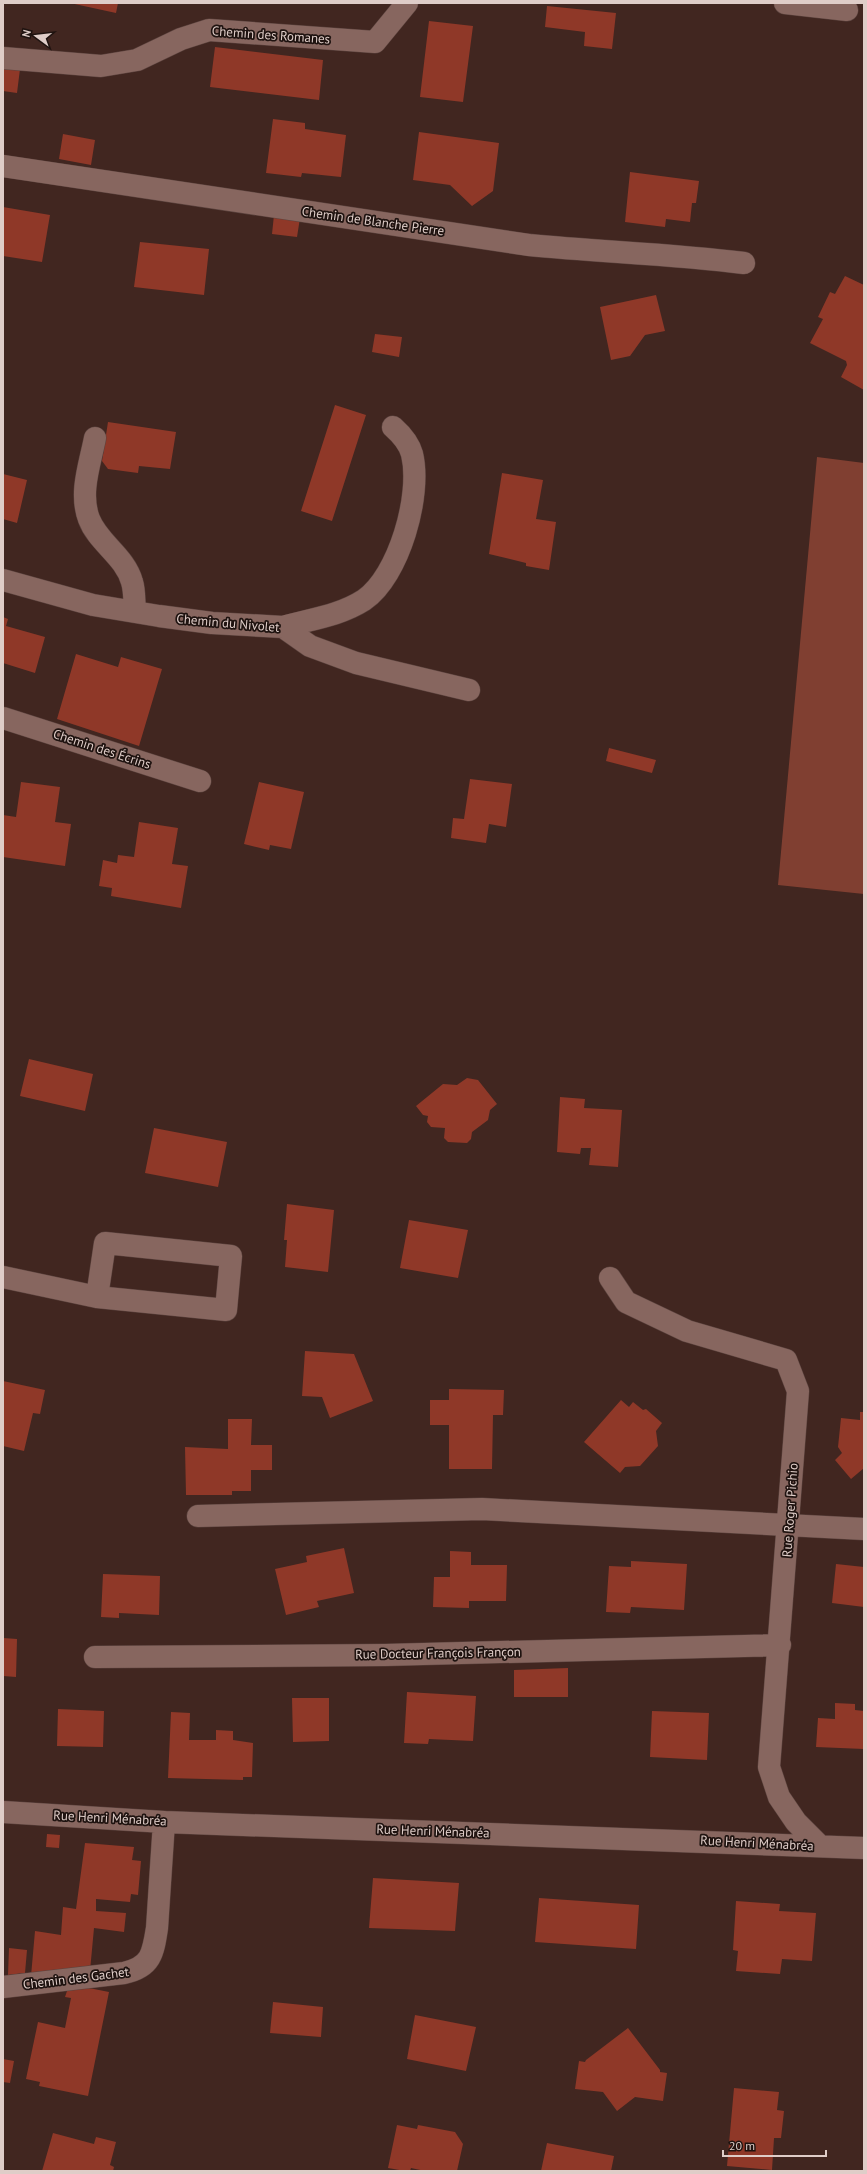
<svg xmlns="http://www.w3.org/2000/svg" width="867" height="2174" font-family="'PT Sans',sans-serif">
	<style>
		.green { fill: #803f31 }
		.building { fill: #8f3828 }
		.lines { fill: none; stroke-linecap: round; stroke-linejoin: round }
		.minor-casing { stroke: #5b433e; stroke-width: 23 }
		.minor { stroke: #87665f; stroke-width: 22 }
		.labels { text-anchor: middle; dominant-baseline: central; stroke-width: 3.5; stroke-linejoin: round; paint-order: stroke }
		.street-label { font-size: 13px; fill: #dfcdc8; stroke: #1f1310 }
	</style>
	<rect width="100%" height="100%" fill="#412620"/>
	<path class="green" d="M817,457L864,463V894L778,885Z"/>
	<path class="building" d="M70,3H118L116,13Z
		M547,6L616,13L612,49L584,46L585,32L545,27Z
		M429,21L473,26L463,102L420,97Z
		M215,47L323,60L319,100L210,87Z
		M3,67L20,69L17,93L3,91Z
		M273,119L305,123V129L346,135L341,177L302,173L301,177L266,173Z
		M419,132L499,143L493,191L472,206L450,185L413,180Z
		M63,134L95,140L91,165L59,159Z
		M630,172L699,181L696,203H692L690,222L666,219L665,227L625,222Z
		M3,207L50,215L42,262L3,256Z
		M274,215L300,218L297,237L272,234Z
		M140,242L209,249L204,295L134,287Z
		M845,276L864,285V390L841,377L847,365L846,361L810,343L823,319L818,317L830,292L835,294Z
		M656,295L665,331L645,335L630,356L611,360L600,307Z
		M375,334L402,337L399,357L372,352Z
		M335,405L366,415L332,521L301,511Z
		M108,422L176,432L170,469L139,466L138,473L108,469L102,461Z
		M502,473L543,480L536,519L556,522L549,570L526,566V563L489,554Z
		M3,474L27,480L17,523L3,519Z
		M3,617L8,619L6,626L45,637L35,673L3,663Z
		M76,654L118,667L121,657L162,669L139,746L57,719Z
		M609,748L656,760L652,773L606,761Z
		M470,779L512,784L506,827L489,824L486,843L451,838L453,818L464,819Z
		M21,782L60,787L55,822L71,824L65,866L3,857V815L16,817Z
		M259,782L304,792L291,849L270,845L269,850L244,844Z
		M139,822L178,828L172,864L188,866L181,908L111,896L112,888L99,886L103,860L117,863L118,855L134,857Z
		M29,1059L93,1074L85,1111L20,1096Z
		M467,1078L478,1080L497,1104L490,1110L488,1120L472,1132L471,1139L467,1143L448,1142L444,1138L445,1128L431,1127L427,1122L428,1116L423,1115L416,1106L443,1084L457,1085Z
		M560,1097L585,1099L584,1108L622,1110L618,1167L589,1165L591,1148H581L580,1154L557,1152Z
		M154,1128L227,1142L218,1187L145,1173Z
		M287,1204L334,1210L328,1272L285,1267L287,1240H284Z
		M409,1220L468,1230L458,1278L400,1268Z
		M305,1351L354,1354L373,1401L330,1418L322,1397L302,1396Z
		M3,1381L45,1390L40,1414L33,1413L24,1451L3,1446Z
		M449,1389L504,1390L503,1415H493L492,1469H449V1425H430V1400H449Z
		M621,1400L629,1407L633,1402L643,1410L646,1409L662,1423L656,1431L658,1446L640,1466L625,1467L620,1473L584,1442Z
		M860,1412H864V1468L851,1479L835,1460L842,1453L838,1447L841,1418L860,1420Z
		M228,1419H252L251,1445H272V1470H251V1491H232V1495H186L185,1447L228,1449Z
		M344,1548L354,1593L317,1601L319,1607L286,1615L275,1569L307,1562L306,1556Z
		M450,1551L471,1552V1565H507L506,1601H469V1608L433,1607L434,1577H450Z
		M631,1561L687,1564L684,1610L631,1607L630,1613L606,1612L609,1566L631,1567Z
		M836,1564L864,1567V1607L832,1603Z
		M103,1574L160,1576L159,1615L119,1613V1618L101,1617Z
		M3,1638L17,1639L16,1677L3,1676Z
		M568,1668V1697H514V1670Z
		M407,1692L476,1696L473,1741L429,1739L428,1744L404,1743Z
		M292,1698H329V1741L293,1742Z
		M835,1703L855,1704V1710L864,1711V1749L816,1747L818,1718L835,1719Z
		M58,1709L104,1711L103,1747L57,1746Z
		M652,1711L709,1713L707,1760L650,1757Z
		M171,1712L190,1713L189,1740H216V1730L233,1731V1740L253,1743L252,1777H243V1780L168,1778Z
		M47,1834L60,1835L59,1848L46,1847Z
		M85,1843L134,1847L132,1860L141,1861L138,1895L131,1894L130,1902L96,1899V1911L126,1913L124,1932L94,1928L90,1971L31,1976L35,1931L61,1935L63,1907L76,1909Z
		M373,1878L459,1883L455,1931L369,1928Z
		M539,1898L639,1905L636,1949L535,1942Z
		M736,1901L780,1904L779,1911L816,1913L812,1961L782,1959L780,1974L736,1971L738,1951L733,1950Z
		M9,1948L27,1950L25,1973L8,1975Z
		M74,1985L109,1992L88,2096L39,2086L40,2082L26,2079L38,2022L65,2028L71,1998L65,1997L68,1988Z
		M273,2002L323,2007L321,2037L270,2033Z
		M415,2015L476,2027L466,2071L407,2059Z
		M628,2028L660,2070V2072L667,2073L663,2101L635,2097L617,2111L603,2092L575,2089L579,2061L585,2062L586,2060Z
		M3,2059L14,2061L10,2083L3,2082Z
		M734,2088L779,2092L777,2110L784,2111L781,2138H774L772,2170L727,2166Z
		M397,2125L417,2129L418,2125L455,2132L463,2144L457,2171H425L411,2168L410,2171H405L388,2168Z
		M53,2133L94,2144L96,2137L116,2142L110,2165L114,2167L113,2171H42Z
		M547,2143L614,2156L611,2171H541Z"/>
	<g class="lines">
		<g class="minor-casing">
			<path id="minor" d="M785,3L847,10
				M3,58L101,66L137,60L181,39L209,30L375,42L407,3
				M3,166L529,245C601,252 673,254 744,263
				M95,438C90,464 79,493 89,519C98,543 125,556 132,582C135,591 134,603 135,612
				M3,580L93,605L159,616L212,623L283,627L310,646L356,663L469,690
				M283,627C311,619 339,616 364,600C399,576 422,495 412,454C409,443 402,435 393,427
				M3,718L200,781
				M3,1277L97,1297L226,1310L231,1256L105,1243L97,1297
				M610,1278L626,1302L687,1331L786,1360L798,1391L769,1767L779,1797L796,1822L820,1846
				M198,1516L482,1509L864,1529
				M95,1657L385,1655L780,1645
				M3,1812L164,1822L864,1848
				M3,1987L124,1973C151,1967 153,1954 157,1928L164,1822"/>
		</g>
		<use href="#minor" class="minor"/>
	</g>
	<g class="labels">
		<g class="street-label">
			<text transform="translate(271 35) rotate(4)">Chemin des Romanes</text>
			<text transform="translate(373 221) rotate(8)">Chemin de Blanche Pierre</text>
			<text transform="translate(228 623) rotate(5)">Chemin du Nivolet</text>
			<text transform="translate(102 749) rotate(18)">Chemin des Écrins</text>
			<text transform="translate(790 1510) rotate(-86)">Rue Roger Pichio</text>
			<text transform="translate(438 1653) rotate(-1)">Rue Docteur François Françon</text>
			<text transform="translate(110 1818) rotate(3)">Rue Henri Ménabréa</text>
			<text transform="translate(433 1831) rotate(2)">Rue Henri Ménabréa</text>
			<text transform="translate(757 1843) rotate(3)">Rue Henri Ménabréa</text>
			<text transform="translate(76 1978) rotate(-7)">Chemin des Gachet</text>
		</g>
	</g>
	<rect width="867" height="2174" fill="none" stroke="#dfcdc8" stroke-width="8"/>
	<g transform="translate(36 36) rotate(285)" stroke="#1f1310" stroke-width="3" paint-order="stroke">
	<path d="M0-3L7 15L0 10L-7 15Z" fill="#dfcdc8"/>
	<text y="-6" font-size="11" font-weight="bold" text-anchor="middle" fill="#dfcdc8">N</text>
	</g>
	<path d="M723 2150v6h103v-6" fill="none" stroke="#dfcdc8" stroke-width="2"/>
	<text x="729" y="2150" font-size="12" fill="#dfcdc8" stroke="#1f1310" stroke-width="3" paint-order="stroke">20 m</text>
</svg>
